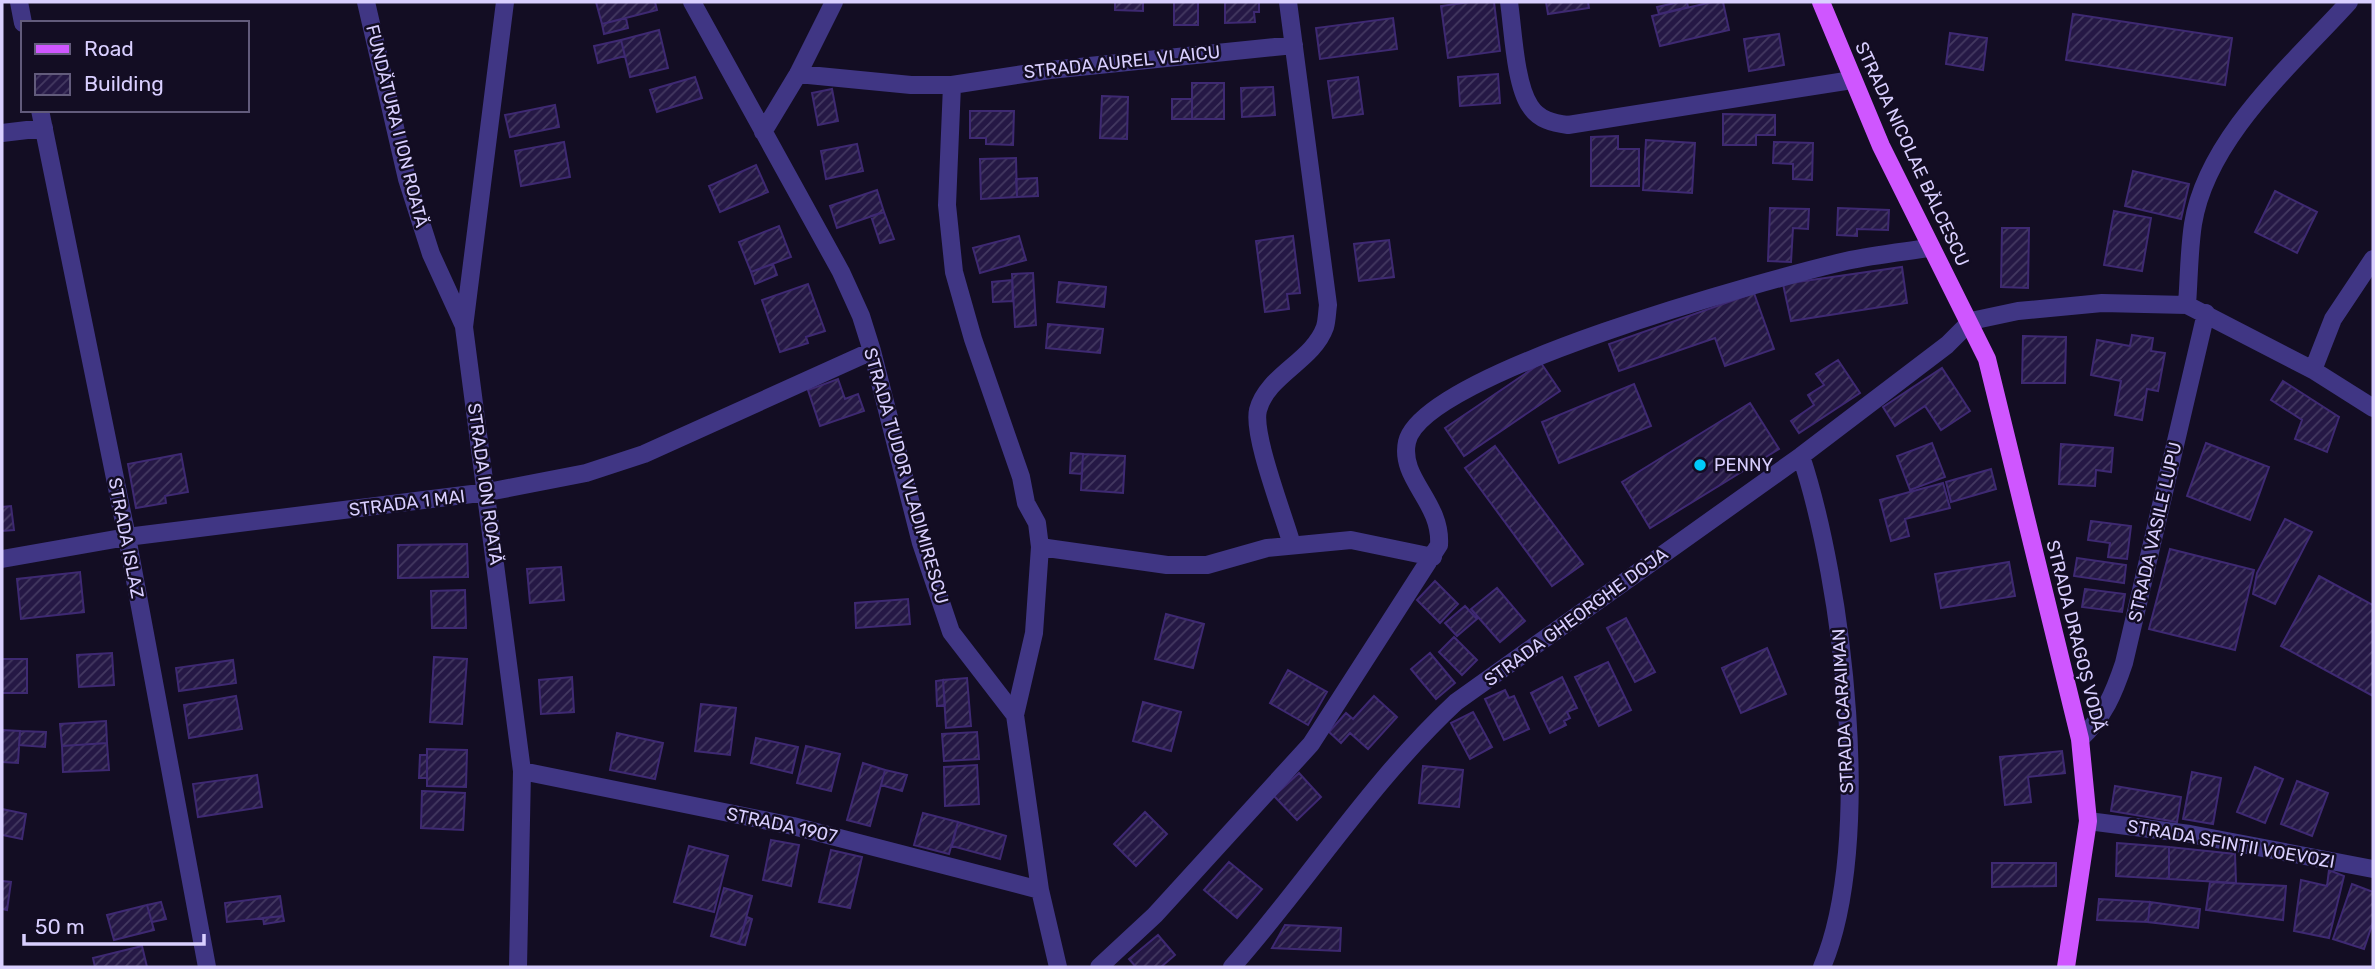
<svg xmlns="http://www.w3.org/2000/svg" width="2375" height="969" font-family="Rubik,sans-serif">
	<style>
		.building { fill: url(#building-hatch); stroke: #3e2972; stroke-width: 2 }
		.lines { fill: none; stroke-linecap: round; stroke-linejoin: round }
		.minor { stroke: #403684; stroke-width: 18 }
		.major { stroke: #cf56ff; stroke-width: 18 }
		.poi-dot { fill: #00cbfa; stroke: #130d23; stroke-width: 2.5 }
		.labels { text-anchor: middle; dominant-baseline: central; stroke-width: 5; stroke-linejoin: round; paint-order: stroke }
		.street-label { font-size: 18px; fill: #d9cfff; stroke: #130d23 }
		.poi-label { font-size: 18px; fill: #d9cfff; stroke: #130d23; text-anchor: start }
	</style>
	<defs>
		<pattern id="building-hatch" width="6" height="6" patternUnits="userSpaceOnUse" patternTransform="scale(1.75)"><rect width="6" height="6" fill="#251845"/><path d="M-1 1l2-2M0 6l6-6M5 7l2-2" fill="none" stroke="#443961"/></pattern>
	</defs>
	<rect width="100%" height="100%" fill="#130d23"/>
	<path class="building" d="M596,2H655L657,10L602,24Z
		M1115,2H1143V11L1115,10Z
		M1174,2H1198V25H1174Z
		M1225,2H1259V12H1254L1255,22L1225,23Z
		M1470,2H1494L1500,51L1448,58L1441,6Z
		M1546,2H1588L1589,8L1548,14Z
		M1679,2H1687L1688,7L1659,14L1657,7Z
		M1712,2H1723L1729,30L1660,46L1652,16Z
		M2073,14L2232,38L2225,85L2066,60Z
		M626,18L628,28L604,34L602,24Z
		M1393,18L1397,49L1320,59L1316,28Z
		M659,30L668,68L630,77L621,40Z
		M1950,33L1987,38L1983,70L1946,64Z
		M1779,34L1784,65L1749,71L1744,39Z
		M621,40L625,56L598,63L594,46Z
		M1498,74L1500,103L1460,106L1458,77Z
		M695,77L702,98L657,112L650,90Z
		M1358,77L1363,114L1333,118L1328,81Z
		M1192,83H1224V119H1192Z
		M1273,87L1275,115L1242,117L1241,88Z
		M832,89L838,121L818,125L812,93Z
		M1102,96L1128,97L1127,139L1100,138Z
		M1172,99H1192V119H1172Z
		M555,105L559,127L510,137L505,115Z
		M970,111H1014L1013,145L986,144V138H970Z
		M1723,114L1775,115V135H1756V145H1723Z
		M1618,136V149H1639V186H1591V137Z
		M1646,140L1695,143L1692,193L1643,190Z
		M564,142L570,177L521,186L515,151Z
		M1774,142L1813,143L1812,180L1793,179V164L1773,163Z
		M857,144L863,171L826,179L821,151Z
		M1016,158L1017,197L981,199L980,159Z
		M756,165L768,192L720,212L709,186Z
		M2133,171L2189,184L2181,219L2125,206Z
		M1037,178L1038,196L1017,197L1016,179Z
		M877,190L884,212L837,228L830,206Z
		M2275,191L2317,212L2297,253L2255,232Z
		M1770,208L1809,209L1808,229L1793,228L1791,262L1768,261Z
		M1838,208L1889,210L1888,230L1857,229V236L1837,235Z
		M2114,211L2151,218L2142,271L2104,265Z
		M884,212L894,239L880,243L871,216Z
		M779,226L791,257L751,272L739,242Z
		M2002,228H2029L2028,288L2001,287Z
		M1019,236L1026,260L980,273L973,248Z
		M1293,236L1300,293L1287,294L1289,309L1265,312L1256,241Z
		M1389,240L1394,277L1359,281L1354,244Z
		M773,264L777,275L755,284L751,272Z
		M1902,267L1907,303L1791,321L1783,284Z
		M1033,273L1036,325L1015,327L1012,274Z
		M1012,280L1013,301L993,302L992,282Z
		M1059,282L1106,287L1104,307L1057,302Z
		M808,284L825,331L806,337L808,343L780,352L762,300Z
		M1754,293L1774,349L1725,366L1715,338L1619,371L1609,344Z
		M1048,324L1103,329L1100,353L1046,348Z
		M2132,335L2153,338L2151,351L2165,353L2158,391L2147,389L2142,420L2115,415L2121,381L2091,375L2097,340L2130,346Z
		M2023,336L2066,337L2065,383H2022Z
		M1838,360L1860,393L1799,433L1791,421L1814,405L1808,395L1824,385L1816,374Z
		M1541,363L1560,391L1464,456L1445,428Z
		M1942,368L1970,411L1941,430L1925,406L1895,426L1883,407Z
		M838,379L845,399L858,394L864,411L820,426L808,390Z
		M2283,381L2339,417L2327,452L2295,439L2302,420L2271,400Z
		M1634,384L1651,426L1559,463L1542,422Z
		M1750,403L1779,449L1650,528L1622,482Z
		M1932,443L1945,477L1910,490L1897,456Z
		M2206,443L2269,467L2250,520L2187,496Z
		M2061,444L2113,448L2111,472L2096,470L2095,486L2059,484Z
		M1495,446L1583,564L1552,586L1465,468Z
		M1071,453L1083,454L1082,474L1070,473Z
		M181,454L188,492L165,496L166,503L136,508L128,464Z
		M1083,454L1125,456L1123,493L1081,490Z
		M1991,469L1996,489L1951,502L1946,482Z
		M1943,483L1950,508L1905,519L1909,536L1891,541L1880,500Z
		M11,506L14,530L2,531V507Z
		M2285,519L2312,532L2275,604L2253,594L2257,573Z
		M2091,521L2131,526L2127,559L2108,557L2110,543L2088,540Z
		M467,544L468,577L398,578V545Z
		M2170,549L2254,570L2235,650L2149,629Z
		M2077,558L2126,565L2124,583L2074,576Z
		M2009,562L2015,596L1941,608L1935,574Z
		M561,567L564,600L530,603L527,569Z
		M80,572L84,612L21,619L17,579Z
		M2319,576L2373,605V696L2281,646Z
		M1435,581L1458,604L1440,623L1417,600Z
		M1497,588L1525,621L1500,642L1471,609Z
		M2085,589L2125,594L2122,612L2082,607Z
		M465,590L466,628H432L431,591Z
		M908,599L910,624L856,628L855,603Z
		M1465,606L1477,619L1457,636L1445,623Z
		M1166,614L1204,624L1193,668L1155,659Z
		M1626,618L1655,672L1635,682L1607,628Z
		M1454,637L1477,660L1462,675L1439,652Z
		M1767,648L1786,694L1741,713L1722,668Z
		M112,653L114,685L79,687L77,655Z
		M1430,653L1455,683L1436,699L1411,669Z
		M434,657L467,659L462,724L430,722Z
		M2,659H27V693H2Z
		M233,660L236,683L179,691L176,668Z
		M1608,662L1631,710L1599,726L1575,677Z
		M1288,670L1327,692L1308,725L1270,703Z
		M572,677L574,712L541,714L539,680Z
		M1562,677L1577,708L1567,712L1570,718L1564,721L1566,725L1550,733L1531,693Z
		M967,678L971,726L946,728L943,680Z
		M943,680L945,705L937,706L936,681Z
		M1505,690L1509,698L1514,696L1529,729L1504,740L1485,699Z
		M236,696L242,729L189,738L184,705Z
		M1374,696L1397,717L1368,749L1350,733L1341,743L1329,732L1346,713L1353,719Z
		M1143,702L1181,712L1171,751L1133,741Z
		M701,704L736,708L730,755L695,751Z
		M1473,712L1492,747L1470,759L1451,723Z
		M106,721L107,743L62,746L60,724Z
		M2,730L20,731L18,763L2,762Z
		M20,731L46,732L45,747L19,745Z
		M977,732L979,759L944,761L942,734Z
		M617,733L663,743L655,779L610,770Z
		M756,738L798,747L792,773L751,763Z
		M107,743L109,770L63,772L62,746Z
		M806,746L840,754L831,791L797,783Z
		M427,749L467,750L466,787L427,786Z
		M2062,751L2065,773L2028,777L2031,802L2005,805L2000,757Z
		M420,755H427V778H419Z
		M863,763L885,770L870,826L847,820Z
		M977,765L979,804L945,806L944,767Z
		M1423,766L1463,770L1459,807L1419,803Z
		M2255,767L2283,779L2265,823L2237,812Z
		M885,770L907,775L902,791L881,785Z
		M2192,772L2221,778L2213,824L2183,819Z
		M1299,773L1321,797L1297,820L1274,796Z
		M257,775L262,807L198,817L193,784Z
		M2297,781L2328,793L2312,836L2281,824Z
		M2115,786L2181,797L2177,822L2111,811Z
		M422,791L465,793L463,830L421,828Z
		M2,809L26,814L22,839L2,835Z
		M1145,812L1167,834L1136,866L1114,844Z
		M923,813L958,822L949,854L914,845Z
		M958,822L1006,836L1000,859L952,846Z
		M771,840L799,845L791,886L763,880Z
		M2117,843L2169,847V879L2116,876Z
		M689,846L728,856L714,912L674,902Z
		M2169,847L2235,854L2236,883L2169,879Z
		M831,850L862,857L850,908L819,902Z
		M1229,862L1262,889L1237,918L1204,890Z
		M1992,863H2056V886L1992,887Z
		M2329,870L2344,876L2329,938L2294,931L2301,880L2327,886Z
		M2,881L11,882L7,910L2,909Z
		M2210,882L2286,886L2283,920L2206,910Z
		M2352,884L2373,892V922L2364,949L2333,939Z
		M724,888L752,896L739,944L711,936Z
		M280,896L283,916L227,922L225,903Z
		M2099,899L2150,902L2148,922L2097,920Z
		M161,902L166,919L152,922L147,905Z
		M2150,902L2200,909L2198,928L2148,922Z
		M147,905L154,930L114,940L107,915Z
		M283,916L284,921L264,924L263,918Z
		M747,917L752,919L745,945L739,944Z
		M1285,925L1341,928L1340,951L1272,948Z
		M1158,935L1175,955L1161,967H1136L1129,959Z
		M142,946L147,967H95L93,958Z"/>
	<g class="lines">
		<path class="minor" d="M19,2L23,23
			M366,2L407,179L431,254L464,326
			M505,2L464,327L522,771L518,967
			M692,2L841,272L861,316L872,351L921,543L951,632L1015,715L1040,890L1058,967
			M1288,2L1328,305C1327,312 1327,320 1325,327C1313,361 1267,375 1258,410C1252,435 1284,516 1292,545
			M1509,2C1513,29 1515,84 1530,106C1539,120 1553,123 1568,125L1852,80
			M798,74L911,85H952L1050,70L1294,45
			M952,85L947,205L954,272L973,339L1021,477L1026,503L1037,523L1040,547L1034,633L1015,715
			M40,110L127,537L207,967
			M763,132L798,74L834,2
			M2,133L44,128
			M2187,305C2189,278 2189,250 2193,224C2207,137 2293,64 2349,2
			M2313,370L2333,319L2373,259
			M1801,456C1843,583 1875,843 1822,967
			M1040,547L1167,565H1207L1267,548L1351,540L1433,557
			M2,559L127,537L488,492L586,473L644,454L872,351
			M2080,739C2104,717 2114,693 2124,663L2206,313
			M522,771L793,826L1040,890
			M2088,821L2190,834L2373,869
			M1099,967L1155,915L1311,744L1439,545C1442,502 1399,479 1407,442C1422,372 1774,278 1846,261C1873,255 1902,252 1929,248
			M1232,967C1308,881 1371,781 1456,702L1801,456L1947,345L1971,321L2018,311L2102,303L2187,305L2313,370L2373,408"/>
		<path class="major" d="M1821,2L1881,146L1987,359L2080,739L2088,821L2066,967"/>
	</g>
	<circle class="poi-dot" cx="1700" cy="465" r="7"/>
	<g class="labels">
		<g class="street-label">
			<text transform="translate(1122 62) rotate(-6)">STRADA AUREL VLAICU</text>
			<text transform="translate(397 126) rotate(76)">FUNDĂTURA I ION ROATĂ</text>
			<text transform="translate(1912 154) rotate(65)">STRADA NICOLAE BĂLCESCU</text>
			<text transform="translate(906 476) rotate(74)">STRADA TUDOR VLADIMIRESCU</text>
			<text transform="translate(485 484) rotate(82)">STRADA ION ROATĂ</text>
			<text transform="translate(407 503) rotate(-7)">STRADA 1 MAI</text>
			<text transform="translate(2155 532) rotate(-77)">STRADA VASILE LUPU</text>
			<text transform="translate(126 538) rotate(79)">STRADA ISLAZ</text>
			<text transform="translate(1576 617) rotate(-36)">STRADA GHEORGHE DOJA</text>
			<text transform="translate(2076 636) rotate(76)">STRADA DRAGOȘ VODĂ</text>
			<text transform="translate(1843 711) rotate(-93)">STRADA CARAIMAN</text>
			<text transform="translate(782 825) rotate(12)">STRADA 1907</text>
			<text transform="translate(2231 844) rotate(10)">STRADA SFINȚII VOEVOZI</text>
		</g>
		<g class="poi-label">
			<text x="1714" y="465">PENNY</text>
		</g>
	</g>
	<rect width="2375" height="969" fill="none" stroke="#d9cfff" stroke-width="7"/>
	<rect x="21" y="21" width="228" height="91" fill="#130d23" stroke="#625b7b" stroke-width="2"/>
	<rect x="35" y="44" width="35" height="10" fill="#cf56ff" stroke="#625b7b" stroke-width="2"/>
	<text x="84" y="56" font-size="21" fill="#d9cfff">Road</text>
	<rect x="35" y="74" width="35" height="21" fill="url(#building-hatch)" stroke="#625b7b" stroke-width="2"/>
	<text x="84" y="91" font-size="21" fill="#d9cfff">Building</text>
	<path d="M24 934v10h180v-10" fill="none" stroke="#d9cfff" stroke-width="3.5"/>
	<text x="35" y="934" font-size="21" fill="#d9cfff" stroke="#130d23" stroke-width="5" paint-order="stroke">50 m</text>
</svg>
